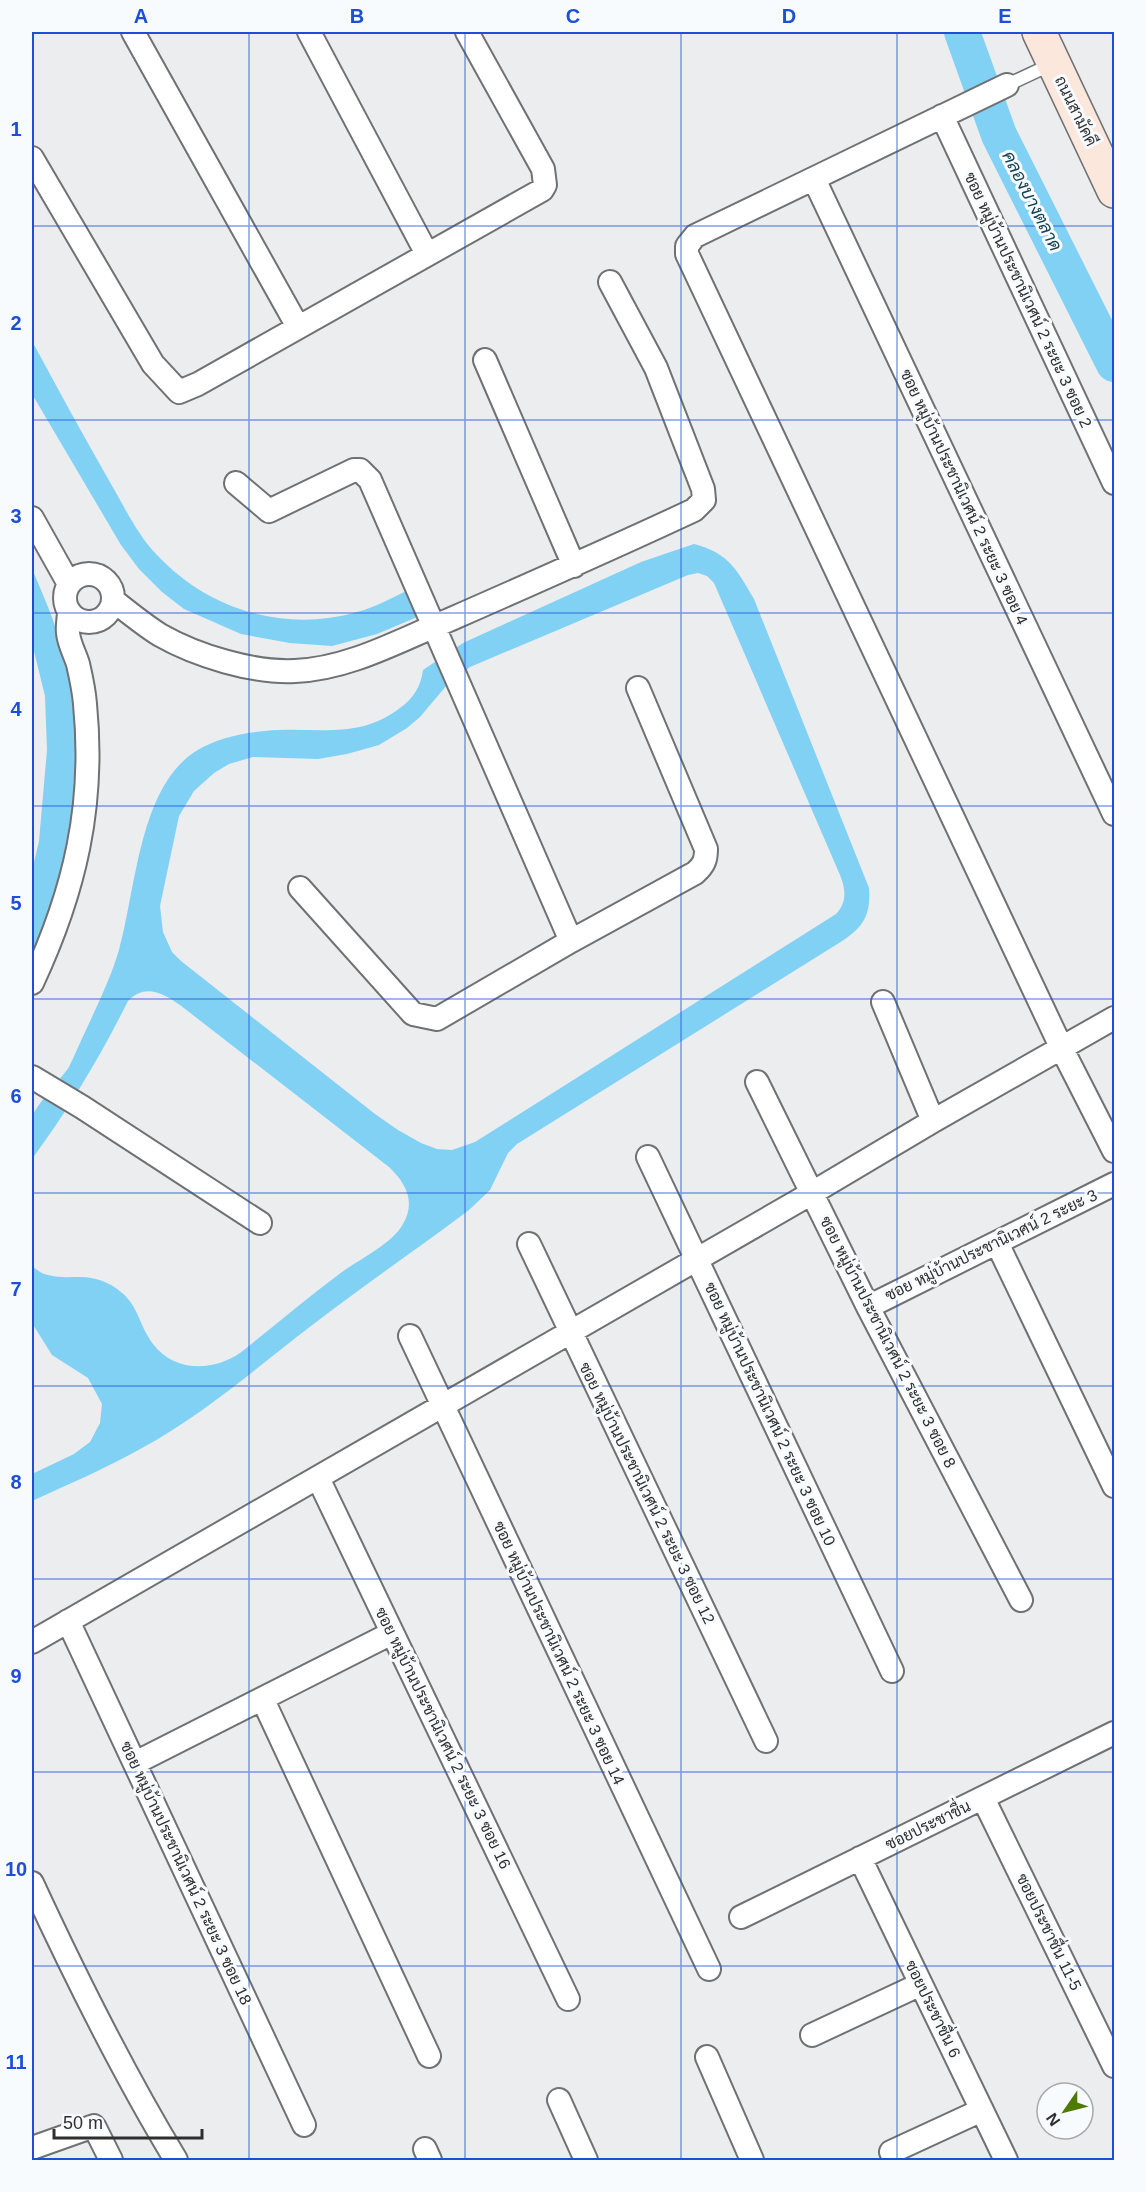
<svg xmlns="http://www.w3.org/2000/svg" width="1146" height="2192" font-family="Helvetica,Sarabun,sans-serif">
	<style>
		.water { fill: #81d1f4; fill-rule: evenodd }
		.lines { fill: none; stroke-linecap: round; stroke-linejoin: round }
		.river { stroke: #81d1f4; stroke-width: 36 }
		.lane-casing { stroke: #6f7172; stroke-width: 15 }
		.street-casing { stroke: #6f7172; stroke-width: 26 }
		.secondary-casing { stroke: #6f7172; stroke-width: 36 }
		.lane { stroke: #fff; stroke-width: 12 }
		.street { stroke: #fff; stroke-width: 22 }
		.secondary { stroke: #fbe7dc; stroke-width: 33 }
		.grid { fill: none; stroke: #1d4ed8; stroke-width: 1.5; stroke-opacity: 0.55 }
		.labels { text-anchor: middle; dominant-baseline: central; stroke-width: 6; stroke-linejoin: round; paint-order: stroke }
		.street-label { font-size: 16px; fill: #2e2f30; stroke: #f8fbfd }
		.water-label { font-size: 18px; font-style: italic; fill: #134254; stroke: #f8fbfd }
		.neatline { fill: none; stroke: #1d4ed8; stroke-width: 2 }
		.grid-label { font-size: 20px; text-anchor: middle; font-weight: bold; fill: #1d4ed8 }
	</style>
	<rect width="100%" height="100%" fill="#ebedef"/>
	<path class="water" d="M32,341C58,389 84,437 111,484C125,508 138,536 158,556C209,610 285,633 357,612C376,607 393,597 411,589L422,615L377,634L332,646L290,643L241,634L184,609L162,592L139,569L121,545L32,394Z
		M694,544C729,553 737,570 754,599L869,888C871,916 863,928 839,943L517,1144L508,1153L490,1190L469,1210C417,1249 363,1286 311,1326C256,1368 204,1414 142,1448C107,1468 69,1484 32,1501V1474L74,1454L90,1442L100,1423L102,1404L88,1378L52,1355L32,1323V1266C37,1270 42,1274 48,1275C70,1281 86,1271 111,1285C140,1302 136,1321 153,1344C175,1373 214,1371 240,1353C274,1326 307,1298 342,1272C360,1259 393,1243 403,1224C416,1202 406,1183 389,1167L180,1005C163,993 145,983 128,1001C100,1057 69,1109 32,1159C32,1146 29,1130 32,1118C34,1107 61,1079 69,1067C75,1055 80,1042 86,1030C98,1004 111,977 119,950C136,890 139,787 196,751C217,738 241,733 265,731C315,726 357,741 400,708C413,699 421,686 423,670L463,643L641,562ZM698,573L707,576L714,583L840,875C846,890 847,902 836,914L475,1142L452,1150L437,1149L421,1143L398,1130L375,1114L181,961L172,952L163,932L160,906L179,816L194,791L214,773L229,764L253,757L318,759L347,754L379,745L407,728L420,717L447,685L470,667L688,575Z
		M32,569C46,601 60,634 67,668C80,737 79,810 63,878C56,906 42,933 32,960V871L39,841L47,750L45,696L32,643Z"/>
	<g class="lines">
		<path class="river" d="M962,32L999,135L1114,364"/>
		<g class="lane-casing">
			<path id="lane" d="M1007,85L1052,64"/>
		</g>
		<g class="street-casing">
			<path id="street" d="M133,32L298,327
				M309,32L427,254
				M1007,85L695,236L687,246V254L1062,1049L1114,1151
				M942,116L1114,483
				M32,158L153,364L179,392L198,384L542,190L545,185L543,169L467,32
				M814,179L1114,814
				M485,360L574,566
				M236,483L269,511L354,470H360L370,480L571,941
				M32,518L69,584
				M65 598a24 24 0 1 1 48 0a24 24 0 1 1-48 0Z
				M113,600C128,612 144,625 160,635C197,656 253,673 295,671C349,669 400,640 449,620C531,584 613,548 694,510L704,500L703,489L656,368L610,282
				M300,888L413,1014L437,1019L571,941L695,873C704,865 706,860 706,849L638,688
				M32,983C75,891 95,805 85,704C84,691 81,677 78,664C75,654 69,644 68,633C67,626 69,618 69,611
				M883,1002L933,1121
				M32,1077L82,1107L260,1223
				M757,1082L868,1307L1021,1600
				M648,1157L892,1671
				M997,1243L1114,1486
				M529,1244L766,1741
				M868,1307L1114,1184
				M410,1336L709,1969
				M318,1478L568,1999
				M68,1621L304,2125
				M32,1642L812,1193L933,1121L1114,1018
				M263,1700L429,2056
				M135,1763L392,1633
				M983,1798L1114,2066
				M860,1858L1006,2160
				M32,1883C76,1978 122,2071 176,2160
				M741,1917L1114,1733
				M812,2035L921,1984
				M707,2057L752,2160
				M559,2100L586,2160
				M32,2148L94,2126L111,2160
				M425,2149L430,2160
				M891,2152L982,2110"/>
		</g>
		<g class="secondary-casing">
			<path id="secondary" d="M1039,32L1114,191"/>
		</g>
		<use href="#lane" class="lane"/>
		<use href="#street" class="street"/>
		<use href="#secondary" class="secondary"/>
	</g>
	<path class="grid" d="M249,32V2160M465,32V2160M681,32V2160M897,32V2160M32,226H1114M32,420H1114M32,613H1114M32,806H1114M32,999H1114M32,1193H1114M32,1386H1114M32,1579H1114M32,1772H1114M32,1966H1114"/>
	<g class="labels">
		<g class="street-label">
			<text transform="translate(1076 111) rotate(64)">ถนนสามัคคี</text>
			<text transform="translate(1028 300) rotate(65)">ซอย หมู่บ้านประชานิเวศน์ 2 ระยะ 3 ซอย 2</text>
			<text transform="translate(964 497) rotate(65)">ซอย หมู่บ้านประชานิเวศน์ 2 ระยะ 3 ซอย 4</text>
			<text transform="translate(991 1245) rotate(-26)">ซอย หมู่บ้านประชานิเวศน์ 2 ระยะ 3</text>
			<text transform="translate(888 1342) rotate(63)">ซอย หมู่บ้านประชานิเวศน์ 2 ระยะ 3 ซอย 8</text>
			<text transform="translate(770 1414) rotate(65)">ซอย หมู่บ้านประชานิเวศน์ 2 ระยะ 3 ซอย 10</text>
			<text transform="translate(647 1493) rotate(64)">ซอย หมู่บ้านประชานิเวศน์ 2 ระยะ 3 ซอย 12</text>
			<text transform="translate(559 1653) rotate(65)">ซอย หมู่บ้านประชานิเวศน์ 2 ระยะ 3 ซอย 14</text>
			<text transform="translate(443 1738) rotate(64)">ซอย หมู่บ้านประชานิเวศน์ 2 ระยะ 3 ซอย 16</text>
			<text transform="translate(928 1825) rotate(-26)">ซอยประชาชื่น</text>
			<text transform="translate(186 1873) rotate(65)">ซอย หมู่บ้านประชานิเวศน์ 2 ระยะ 3 ซอย 18</text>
			<text transform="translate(1049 1932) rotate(64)">ซอยประชาชื่น 11-5</text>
			<text transform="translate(933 2009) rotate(64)">ซอยประชาชื่น 6</text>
		</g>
		<g class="water-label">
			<text transform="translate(1032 201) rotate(63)">คลองบางตลาด</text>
		</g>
	</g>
	<rect width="1146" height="2192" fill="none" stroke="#f8fbfd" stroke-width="66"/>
	<g transform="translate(1065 2111) rotate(235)"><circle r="28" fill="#f8fbfd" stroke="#a7a9ab" stroke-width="1.5"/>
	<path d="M0-4.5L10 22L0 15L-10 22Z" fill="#4d7b00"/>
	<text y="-9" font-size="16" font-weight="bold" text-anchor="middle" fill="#2e2f30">N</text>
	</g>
	<path d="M54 2129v9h148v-9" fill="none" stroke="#2e2f30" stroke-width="3"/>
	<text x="63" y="2129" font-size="18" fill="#2e2f30" stroke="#f8fbfd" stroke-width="4.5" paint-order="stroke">50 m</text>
	<rect x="33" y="33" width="1080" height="2126" class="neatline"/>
	<g class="grid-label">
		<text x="141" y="23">A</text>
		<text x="357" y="23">B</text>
		<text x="573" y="23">C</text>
		<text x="789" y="23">D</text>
		<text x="1005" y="23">E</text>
		<text x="16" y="136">1</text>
		<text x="16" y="330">2</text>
		<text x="16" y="523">3</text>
		<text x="16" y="716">4</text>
		<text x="16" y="910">5</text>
		<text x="16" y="1103">6</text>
		<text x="16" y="1296">7</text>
		<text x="16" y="1489">8</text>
		<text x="16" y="1683">9</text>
		<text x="16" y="1876">10</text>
		<text x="16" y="2069">11</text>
	</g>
</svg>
